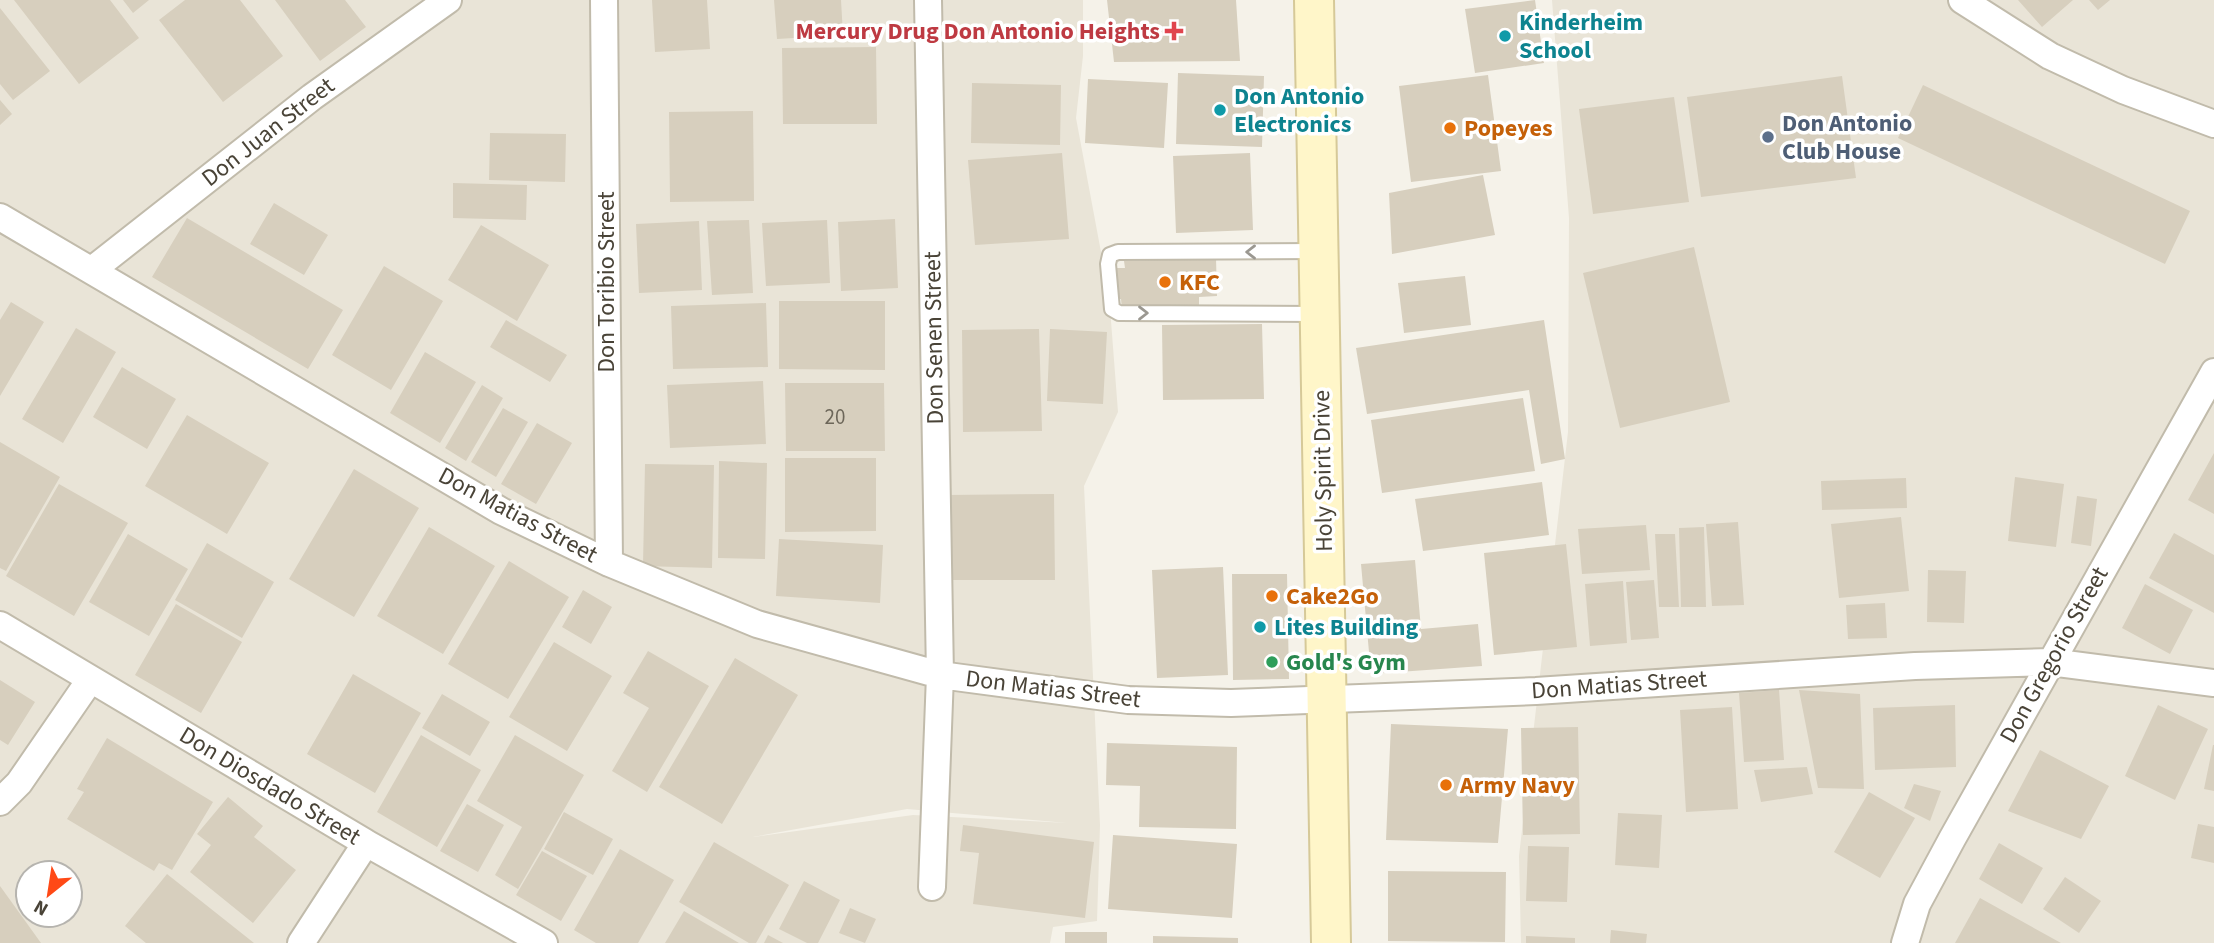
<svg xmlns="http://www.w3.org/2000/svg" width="2214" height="943" font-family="'Source Sans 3',sans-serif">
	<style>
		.residential { fill: #e9e4d7; fill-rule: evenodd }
		.building { fill: #d7cfbe }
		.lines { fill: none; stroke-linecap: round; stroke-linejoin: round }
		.service-casing { stroke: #c1bbab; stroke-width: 18 }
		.minor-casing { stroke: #c1bbab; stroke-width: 30 }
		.secondary-casing { stroke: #d6c998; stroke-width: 42 }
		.service { stroke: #fff; stroke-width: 14 }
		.minor { stroke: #fff; stroke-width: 26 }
		.secondary { stroke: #fff6c9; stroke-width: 38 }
		.oneway { stroke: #9b9891 }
		.health-dot { fill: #e0444e; stroke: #fff; stroke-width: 2.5 }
		.culture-dot { fill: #0f9aa8; stroke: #fff; stroke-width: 2.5 }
		.food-dot { fill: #e8710a; stroke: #fff; stroke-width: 2.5 }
		.service-dot { fill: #5c6f8a; stroke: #fff; stroke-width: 2.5 }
		.leisure-dot { fill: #2e9e5b; stroke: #fff; stroke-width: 2.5 }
		.labels { text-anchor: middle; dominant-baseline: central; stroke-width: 7; stroke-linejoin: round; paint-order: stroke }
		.number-label { font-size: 21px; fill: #6c6659 }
		.culture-label { font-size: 24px; font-weight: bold; fill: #0d838f; stroke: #fff; text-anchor: start }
		.health-label { font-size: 24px; font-weight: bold; fill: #be3a42; stroke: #fff; text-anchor: end }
		.service-label { font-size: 24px; font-weight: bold; fill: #4e5e75; stroke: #fff; text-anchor: start }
		.food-label { font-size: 24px; font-weight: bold; fill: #c56008; stroke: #fff; text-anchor: start }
		.street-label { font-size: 24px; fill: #494337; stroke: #fff }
		.leisure-label { font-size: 24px; font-weight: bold; fill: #27864d; stroke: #fff; text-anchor: start }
	</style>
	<rect width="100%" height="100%" fill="#f5f2e9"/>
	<path class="residential" d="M0,0H1083V56L1076,118L1109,295L1118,412L1084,486L1100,825L1097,921L1053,927L1050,943H0ZM907,809L1067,823L913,815L753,837ZM28,873H70V915H28Z
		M1552,0H2214V943H1521L1519,856L1568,432L1569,218Z"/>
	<path class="building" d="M14,0H110L139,38L79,84Z
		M123,0H149L133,13Z
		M185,0H240L283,56L223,102L159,20Z
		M275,0H345L366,27L320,61Z
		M652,0H707L710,49L655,52Z
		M774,0H841L843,35L777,39Z
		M1107,0H1236L1240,61L1114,62Z
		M1535,0L1544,63L1475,73L1465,9Z
		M2018,0H2073L2042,27Z
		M2089,0H2110L2098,10Z
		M0,8L50,71L13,100L0,84Z
		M876,47L877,124H783L782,48Z
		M1178,73L1264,76L1262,147L1176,144Z
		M1488,75L1501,171L1411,182L1399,86Z
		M1842,76L1856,178L1701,197L1687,97Z
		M1088,79L1168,83L1164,148L1085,143Z
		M972,83L1061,85L1060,145L971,143Z
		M1923,85L2190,211L2165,264L1898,138Z
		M1674,97L1689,202L1593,214L1579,109Z
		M0,100L12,114L0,125Z
		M753,111L754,201L670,202L669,112Z
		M490,133L566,134L565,182L489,180Z
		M1062,153L1069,239L975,245L968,160Z
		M1250,153L1253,230L1176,233L1173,156Z
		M1483,175L1495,235L1392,254L1389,193Z
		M453,183L527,185L526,220L453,218Z
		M274,203L328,235L304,275L250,244Z
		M187,218L343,310L308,369L152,277Z
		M895,219L898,288L841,291L838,222Z
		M749,220L753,293L712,295L707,221Z
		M827,220L830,283L766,286L762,223Z
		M699,221L702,290L639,293L636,224Z
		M481,225L549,265L517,321L448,280Z
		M1694,247L1730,402L1620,428L1583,273Z
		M1216,258L1217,296L1199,297V306L1122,310L1121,299H1115L1114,268H1125L1124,261Z
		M384,266L443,301L391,390L332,355Z
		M1465,276L1471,325L1404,333L1398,283Z
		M779,301H885V370L779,369Z
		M11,302L44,322L0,396V320Z
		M766,303L768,367L673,369L671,306Z
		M506,320L567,355L550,382L490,347Z
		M1544,320L1565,459L1541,464L1529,390L1367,414L1356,348Z
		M1262,324L1264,399L1163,400L1162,325Z
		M76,328L116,352L63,443L22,419Z
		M1039,329L1042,431L963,432L962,330Z
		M1050,329L1107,332L1103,404L1047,401Z
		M425,352L476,382L440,443L390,413Z
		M122,367L176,399L147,449L93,417Z
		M763,381L766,444L670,448L667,385Z
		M785,383H884L885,451H786Z
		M482,385L503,398L466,461L445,448Z
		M1523,398L1535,471L1382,493L1371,420Z
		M503,408L528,422L496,477L471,462Z
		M187,415L269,463L227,534L145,486Z
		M537,423L572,443L536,504L501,484Z
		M0,442L60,477L6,571L0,568Z
		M2214,453V514L2188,500Z
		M785,458H876V531L785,532Z
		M719,461L767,463L765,559L718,558Z
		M645,464L714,465L712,568L643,566Z
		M354,469L419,508L354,617L289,579Z
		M2015,477L2064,484L2056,547L2008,541Z
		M1906,478L1907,508L1822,510L1821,481Z
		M1542,482L1549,535L1423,551L1415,499Z
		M59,484L128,523L74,616L6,576Z
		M1054,494L1055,580H948V495Z
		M2077,496L2097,499L2091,546L2071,543Z
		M1901,517L1909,591L1839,598L1831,524Z
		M1738,522L1744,605L1712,606L1706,524Z
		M1646,525L1650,570L1582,574L1578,529Z
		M429,527L495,566L443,654L377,616Z
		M1704,527L1706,607H1681L1679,528Z
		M2174,533L2214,555V613L2149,578Z
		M128,534L188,569L149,636L89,602Z
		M1655,534H1675L1679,607H1659Z
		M779,539L883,545L880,603L776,596Z
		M207,543L274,582L242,638L175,600Z
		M1566,544L1577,647L1494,655L1484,553Z
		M1415,560L1421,629L1478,624L1482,666L1371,674L1361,564Z
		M509,561L569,597L508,699L448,664Z
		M1223,567L1228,675L1157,678L1152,570Z
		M1928,570L1966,571L1964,623L1927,622Z
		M1232,574H1287L1289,679L1233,680Z
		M1654,580L1659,638L1631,640L1626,582Z
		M1623,581L1627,643L1590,646L1585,584Z
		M2145,584L2193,610L2170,654L2122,628Z
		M583,590L612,607L591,644L562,627Z
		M1885,603L1887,638L1848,639L1846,605Z
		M176,604L242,642L201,713L135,675Z
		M554,642L612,676L567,751L509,717Z
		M648,651L709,686L647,792L612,771L649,708L623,693Z
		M735,658L798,695L722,824L659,787Z
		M353,674L421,713L375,793L307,754Z
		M0,680L35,702L8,745L0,740Z
		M1779,690L1784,760L1744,762L1739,693Z
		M1799,690L1860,694L1864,789L1818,788Z
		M442,694L490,722L470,756L422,728Z
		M1955,705L1956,767L1875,770L1873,708Z
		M2158,705L2208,729L2175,800L2125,776Z
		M1732,707L1738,809L1686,812L1680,710Z
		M1391,724L1508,729L1498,843L1386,840Z
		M1578,727L1580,834L1523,835L1521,728Z
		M421,735L481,770L437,847L377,812Z
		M515,735L584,775L518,889L495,875L522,827L477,801Z
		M107,738L213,802L172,870L159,863L154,871L67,819L84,792L77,789Z
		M1107,743L1237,747L1236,829L1139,827L1140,786L1106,785Z
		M2213,745H2214V791L2204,789Z
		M2040,750L2109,786L2081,839L2008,811Z
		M1807,767L1813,794L1761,802L1754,770Z
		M1914,784L1941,791L1930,821L1904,808Z
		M1869,792L1915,818L1880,878L1834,852Z
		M228,797L263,826L254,837L296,870L253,923L190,872L211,845L197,834Z
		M467,804L504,825L478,872L440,851Z
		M564,812L613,839L593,875L544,849Z
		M1618,813L1662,815L1659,868L1615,865Z
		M2198,824L2214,827V863L2191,858Z
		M963,825L1094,842L1085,918L973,904L979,853L960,851Z
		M1113,835L1237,844L1232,918L1108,909Z
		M714,842L789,885L756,943H749L679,902Z
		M1999,843L2043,868L2022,904L1979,879Z
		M1528,846L1569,847L1567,902L1526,901Z
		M620,849L674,880L638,943H596L574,930Z
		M542,851L587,876L561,921L516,895Z
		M1388,871L1506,872L1505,942L1388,941Z
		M167,874L254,943H146L125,926Z
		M2065,877L2101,901L2079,933L2043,909Z
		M804,881L840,900L818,943H807L779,929Z
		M0,886L41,943H0Z
		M1980,898L2061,943H1955Z
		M850,908L876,919L865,943L839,933Z
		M684,911L739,943H665Z
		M1611,930L1647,934L1646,943H1610Z
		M1065,932H1107V943H1065Z
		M768,935L783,943H764Z
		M1153,936L1238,938V943H1153Z
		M1526,936L1575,938V943H1526Z"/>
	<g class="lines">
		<g class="service-casing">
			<path id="service" d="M1318,251L1118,252L1110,255L1108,264L1112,309L1119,313L1318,314"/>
		</g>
		<g class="minor-casing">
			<path id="minor" d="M604,0L609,563
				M928,0L940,675L932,887
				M1962,0L2050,56L2123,90L2214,124
				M0,217L501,511L609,563L757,624L940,675L1128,700L1231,703L1536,691L1915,666L2050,662L2214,683
				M92,270L312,97L448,0
				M0,625L366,843L544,943
				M0,802L19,783L90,680
				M301,943L366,843
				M1905,943L1917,904L1952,839L2214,372"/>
		</g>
		<g class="secondary-casing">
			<path id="secondary" d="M1314,0L1331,943"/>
		</g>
		<use href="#service" class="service"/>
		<use href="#minor" class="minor"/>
		<use href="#secondary" class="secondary"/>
	</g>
	<defs><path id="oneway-chevron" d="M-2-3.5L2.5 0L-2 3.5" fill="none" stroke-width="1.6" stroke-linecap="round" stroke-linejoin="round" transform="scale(1.75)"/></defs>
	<g class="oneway">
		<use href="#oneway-chevron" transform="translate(1251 252) rotate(180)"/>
		<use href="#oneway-chevron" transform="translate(1143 313)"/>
	</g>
	<path class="health-dot" d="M1170.5 20.5h7v7h7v7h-7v7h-7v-7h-7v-7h7z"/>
	<g class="culture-dot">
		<circle cx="1505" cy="36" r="7"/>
		<circle cx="1220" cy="110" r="7"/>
		<circle cx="1260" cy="627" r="7"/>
	</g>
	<g class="food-dot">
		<circle cx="1450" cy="128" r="7"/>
		<circle cx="1165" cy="282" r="7"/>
		<circle cx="1272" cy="596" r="7"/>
		<circle cx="1446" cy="785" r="7"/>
	</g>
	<circle class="service-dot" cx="1768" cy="137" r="7"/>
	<circle class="leisure-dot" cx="1272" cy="662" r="7"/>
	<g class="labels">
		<g class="number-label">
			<text x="835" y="417">20</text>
		</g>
		<g class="culture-label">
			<text x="1519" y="22">Kinderheim<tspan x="1519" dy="28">School</tspan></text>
			<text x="1234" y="96">Don Antonio<tspan x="1234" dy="28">Electronics</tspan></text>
			<text x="1274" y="627">Lites Building</text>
		</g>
		<g class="health-label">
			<text x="1160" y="31">Mercury Drug Don Antonio Heights</text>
		</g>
		<g class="service-label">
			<text x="1782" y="123">Don Antonio<tspan x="1782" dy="28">Club House</tspan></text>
		</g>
		<g class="food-label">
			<text x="1464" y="128">Popeyes</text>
			<text x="1179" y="282">KFC</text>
			<text x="1286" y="596">Cake2Go</text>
			<text x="1460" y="785">Army Navy</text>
		</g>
		<g class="street-label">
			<text transform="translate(268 132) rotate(-38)">Don Juan Street</text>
			<text transform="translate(606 282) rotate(-90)">Don Toribio Street</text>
			<text transform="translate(934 338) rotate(-91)">Don Senen Street</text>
			<text transform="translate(1323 471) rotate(-91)">Holy Spirit Drive</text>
			<text transform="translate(518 515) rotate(28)">Don Matias Street</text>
			<text transform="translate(2054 655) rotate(-61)">Don Gregorio Street</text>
			<text transform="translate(1619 685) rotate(-4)">Don Matias Street</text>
			<text transform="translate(1053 689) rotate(7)">Don Matias Street</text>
			<text transform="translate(270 786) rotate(31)">Don Diosdado Street</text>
		</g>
		<g class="leisure-label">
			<text x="1286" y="662">Gold's Gym</text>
		</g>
	</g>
	<g transform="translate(49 894) rotate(210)"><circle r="33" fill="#ffffff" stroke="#b6b4af" stroke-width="2"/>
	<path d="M0-5L12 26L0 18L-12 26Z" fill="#ff4916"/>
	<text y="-10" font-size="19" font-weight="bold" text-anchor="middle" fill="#494337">N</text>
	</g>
</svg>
